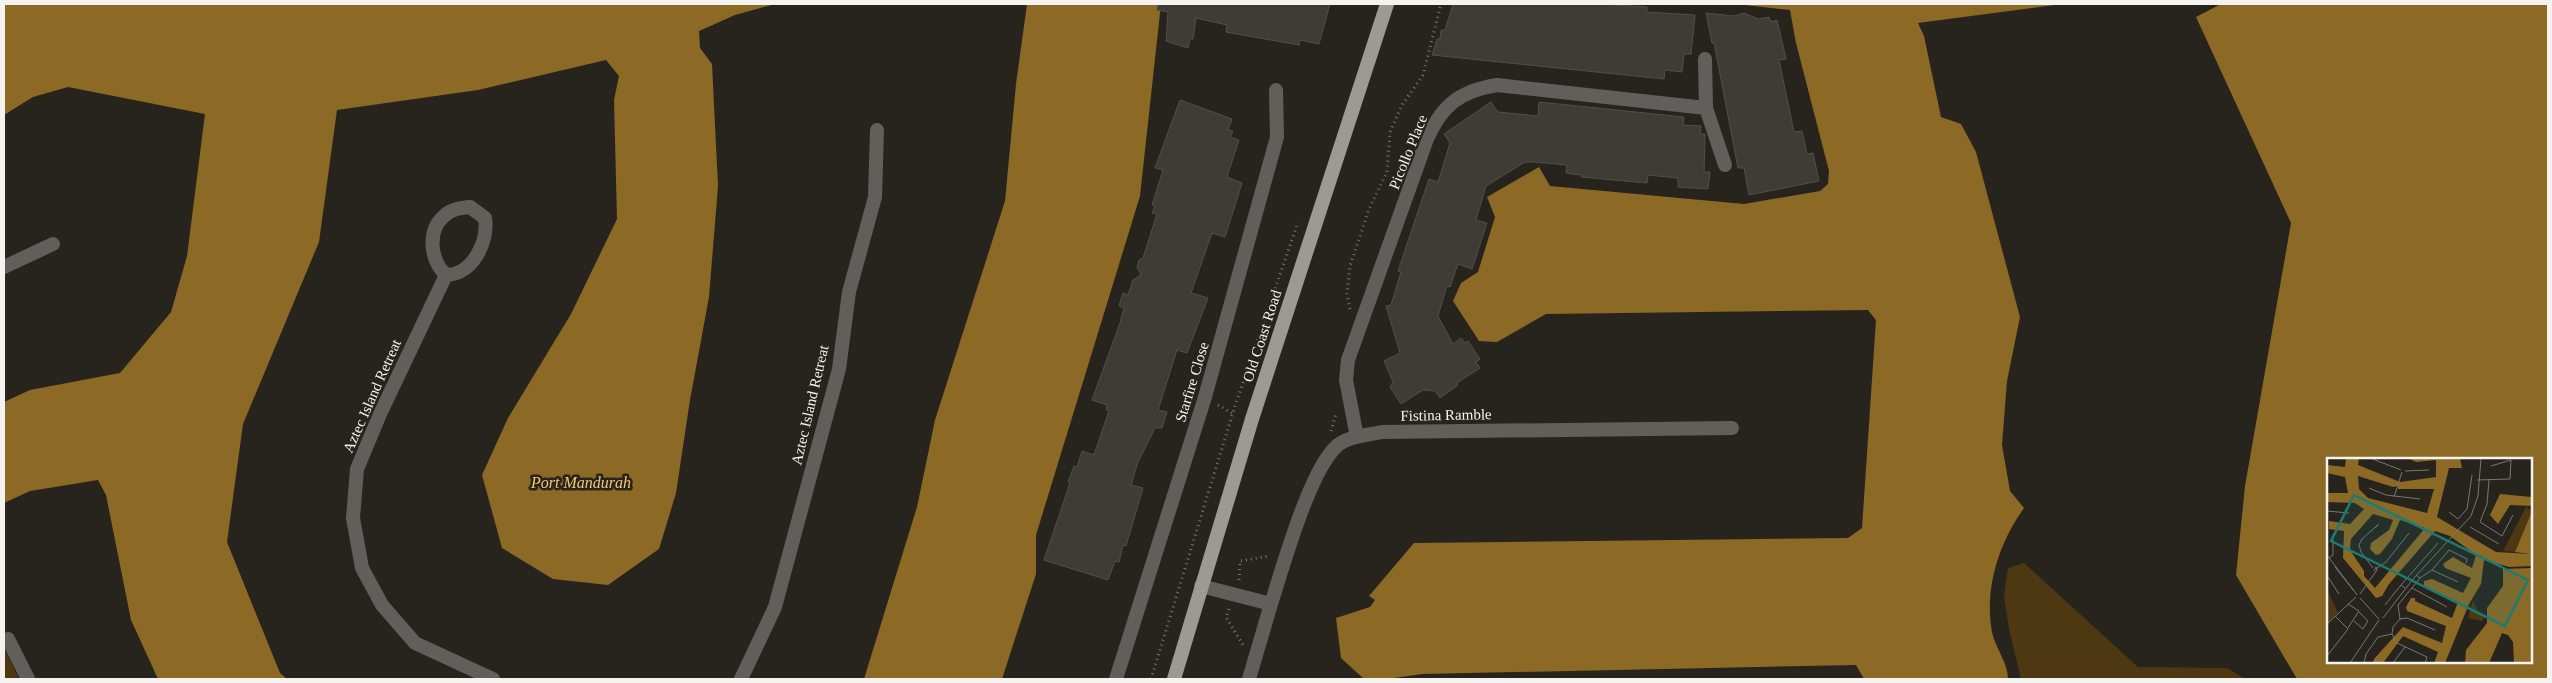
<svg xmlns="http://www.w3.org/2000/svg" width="2552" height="683" font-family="'Times New Roman',serif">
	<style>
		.green { fill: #4d3811 }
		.water { fill: #8c6925; fill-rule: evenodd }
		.building { fill: #3f3c36; stroke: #524f49 }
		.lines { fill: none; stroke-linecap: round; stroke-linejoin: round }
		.path { stroke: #797671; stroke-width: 3; stroke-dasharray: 1 4; stroke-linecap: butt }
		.minor { stroke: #615f5c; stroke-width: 14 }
		.primary { stroke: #9d9a94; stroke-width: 14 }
		.labels { text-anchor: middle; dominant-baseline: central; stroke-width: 5; stroke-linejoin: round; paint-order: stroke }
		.street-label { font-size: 15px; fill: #f5f3ef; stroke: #27241e }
		.water-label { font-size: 16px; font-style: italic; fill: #f7c770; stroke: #27241e }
		.inset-road { fill: none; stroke: #797772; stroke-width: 1 }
		.view { fill: #1a7c74; fill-opacity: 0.15; stroke: #1a7c74; stroke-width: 2.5 }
		.inset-edge { fill: none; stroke: #f5f3ef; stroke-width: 2.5 }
	</style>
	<rect width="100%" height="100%" fill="#27241e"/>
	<path class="green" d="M2024,563L2138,667L2227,668L2245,679H2021L2009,629L2004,596L2008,568Z
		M4,648L19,679H4Z"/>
	<path class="water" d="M4,4H775L735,15L699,31L700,48L712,64L718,186L709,297L690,400L676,493L659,549L608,585L553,579L502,548L482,475L508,418L571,314L617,219L614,100L619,76L606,60L478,90L337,110L319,242L243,424L227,542L280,673L287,679H158L131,620L106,495L98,480L30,491L4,503V402L30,390L120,373L171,312L187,256L205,114L68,87L33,97L4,115Z
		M1027,4H1161L1140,196L1036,535V574L1002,679H864L917,507L935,420L1005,201L1016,84Z
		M1736,4H2062L1918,23L1924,36L1941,117L1961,124L1976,152L2020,317L2007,381L2002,445L2010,491L2024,508C1999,543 1984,588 1992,632C1995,647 2008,663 2008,679H1864L1856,665L1422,674L1387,679H1364L1341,658L1336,618L1370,607L1375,600L1369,596L1414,543L1848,538L1862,528L1876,320L1868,310L1546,314L1497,342L1479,341L1453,301L1461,283L1478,272L1495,217L1487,197L1539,167L1550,186L1744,204L1820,191L1828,184L1829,171L1796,43L1790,10Z
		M2221,4H2548V679H2297L2236,575L2245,486L2291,223L2196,17ZM2328,459H2531V662H2328Z"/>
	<path class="building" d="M1158,4H1330L1319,44L1300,40L1299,45L1226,32L1227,25L1196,18L1193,39H1190L1188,48L1166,41L1168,12L1157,10Z
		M1453,4H1601L1647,7V12L1695,15L1691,54H1684L1682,72L1665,70L1664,79L1432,55L1437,39H1440L1441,30H1445Z
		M1706,13L1734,16L1744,13L1758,19L1769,17L1771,22L1777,20L1786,59L1779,60L1794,132L1802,131L1807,154L1813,153L1819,181L1749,195L1744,168H1738L1714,43H1712Z
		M1180,100L1232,119L1228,130L1233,131L1230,137L1239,140L1227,177L1242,183L1225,237L1212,233L1191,293L1208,298L1187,353L1177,350L1158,410L1167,412L1162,428H1155L1138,462L1131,485L1143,488L1126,546L1123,545L1119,562L1115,561L1108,580L1044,560L1070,483L1068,482L1074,466L1077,467L1082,451L1094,455L1109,411L1106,410L1107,405L1092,400L1120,323L1124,308L1119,306L1123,293L1128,295L1133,280L1141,275L1137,267L1139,260L1143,258L1157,214L1152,213L1155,206L1152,205L1163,170L1155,168Z
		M1491,102L1498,112L1538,116L1539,102L1684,117L1683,125L1701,126L1700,134H1705L1704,172H1710L1708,189L1678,187V178L1648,175L1647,183L1581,177V175L1566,173L1567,165L1533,162H1525L1486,186L1476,220L1487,223L1472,269L1458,264L1450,287L1447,286L1438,316L1453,344L1461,338L1465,343L1468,341L1480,359L1476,362L1480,368L1457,383L1458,385L1440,398L1435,391L1423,390L1401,404L1390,387L1393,382L1384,361L1400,353L1386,306L1391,305L1401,272L1398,271L1429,179L1438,182L1450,143L1444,134Z"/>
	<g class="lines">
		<path class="path" d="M1350,309L1347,294L1350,266L1369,209L1387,172L1390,132L1402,105L1423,75L1441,4
			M1218,405L1233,414
			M1331,431L1336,413
			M1239,580L1240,561L1269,556
			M1229,609L1226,617L1243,645
			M1151,679L1235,406L1298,222"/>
		<path class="minor" d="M1705,59L1706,108
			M470,207L485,218C489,242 472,275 446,275C430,260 427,231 444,216C451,209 461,208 470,207Z
			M4,267L53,244
			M446,275L380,414L357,469L353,518L362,568L382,605L415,643L493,679
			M1357,437L1346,380L1348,360L1427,139C1442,105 1460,91 1497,85L1706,108L1725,165
			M1201,586L1271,604C1283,567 1310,468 1338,445C1350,436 1368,435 1382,432L1732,428
			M8,639L28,679
			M741,679L775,607L839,369L849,292L875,197L877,130
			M1116,679L1205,397L1277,137L1276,90
			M1249,679L1271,604"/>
		<path class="primary" d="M1174,679L1252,419L1387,4"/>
	</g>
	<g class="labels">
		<g class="street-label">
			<text transform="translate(1408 152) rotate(-68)">Picollo Place</text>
			<text transform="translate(1262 336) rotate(-72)">Old Coast Road</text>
			<text transform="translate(1192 382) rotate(-73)">Starfire Close</text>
			<text transform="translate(372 396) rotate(-66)">Aztec Island Retreat</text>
			<text transform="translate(810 405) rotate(-77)">Aztec Island Retreat</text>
			<text transform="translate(1446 415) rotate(-1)">Fistina Ramble</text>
		</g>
		<g class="water-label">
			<text x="581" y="482">Port Mandurah</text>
		</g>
	</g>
	<g transform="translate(2327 458)">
		<rect width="205" height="205" fill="#27241e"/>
		<path d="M199,49L205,53L188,94L176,93ZM0,131L11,155L0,166ZM146,143L151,153L158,158L155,163L141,160Z" fill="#4d3811"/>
		<path d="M19,0H32L31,7L73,24L109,19V2L89,4L81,0H133L135,10H122L110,59L169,94L204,96L188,94L205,53V108L182,109L157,102L154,126L142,146L118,205H107L111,194L76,178L56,205H46L47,201L76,169L115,185L119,168L80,153L79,149L84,140H88V143L125,160L131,144L97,129V123L105,121L136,135L144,120L118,110L116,106L126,99L145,110L149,97L123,78L108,73L62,126L55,138L49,140L16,100L17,73L2,71V63L23,66L37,51L28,45L0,44V35H21L18,19L0,15V7L18,9ZM31,18L66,29L71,28V31H107L100,55L41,40L32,31ZM46,56L66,62L62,72L44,85L43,91L49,97L53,96L65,81L73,62L98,70L48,130L37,118V113L23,92L24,81ZM173,36L205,39V48L183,47L171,66L163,57ZM205,110V205H187L186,184L181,177L175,175L162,205H138L139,192L160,165V150L176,128V111Z" fill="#8c6925" fill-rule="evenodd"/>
		<path class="inset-road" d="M43,0L74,12M78,13L102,12M150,22L183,21L184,2L164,8M162,22L160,46L153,64L175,78L186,57M42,30L59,37L93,41M67,39L75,14M0,53L22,55M122,54L131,61L140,51L145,17M143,69L172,86M0,97L30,137M2,100L6,97V81M8,109L27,133M46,110L34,94L32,87L35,81L52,66L48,70M50,110L59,104L82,75M105,112L122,92L140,101L139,105M105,112L131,124M89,117L93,120L105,112M1,119L12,136M78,130L74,127L111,85M85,130L120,149M33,136L50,112L49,109L47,113M33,140L52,161M21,146L32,153L21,170M58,147L74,127M56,160L86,121L144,58L151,38L154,0M73,161L71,147L93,120M27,163L36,171L41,163L32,154M0,166L29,139M0,198L21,171L8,158M23,205L52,162M37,205L39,196L51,179L65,176M66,205L78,189M98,205L100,199L70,185L65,176L66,169L73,161L80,160L108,172"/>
		<path class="view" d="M27,37L201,122L178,168L4,83Z"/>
		<rect width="205" height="205" class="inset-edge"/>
	</g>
	<rect width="2552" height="683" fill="none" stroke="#f5f3ef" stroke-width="10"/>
</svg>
